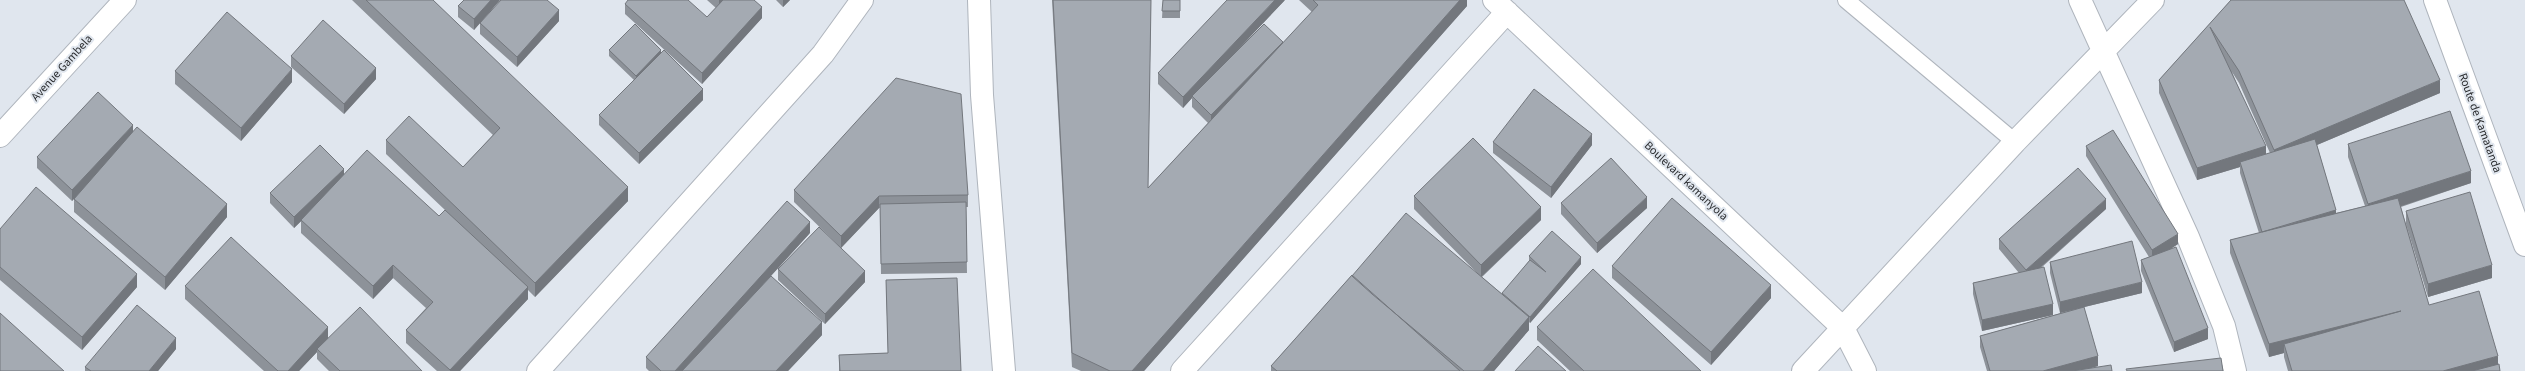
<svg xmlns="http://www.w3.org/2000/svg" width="2525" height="371" font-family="'Source Sans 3',sans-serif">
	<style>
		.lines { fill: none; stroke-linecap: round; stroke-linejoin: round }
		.lane-casing { stroke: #afb5bd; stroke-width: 18 }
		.street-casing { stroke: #afb5bd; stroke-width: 24 }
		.lane { stroke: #fff; stroke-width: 16 }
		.street { stroke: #fff; stroke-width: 22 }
		.wall { fill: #8d9299; fill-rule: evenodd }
		.shaded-wall { fill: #73777d }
		.building { fill: #a4aab2; stroke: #73777d }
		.labels { text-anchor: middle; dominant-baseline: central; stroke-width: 4; stroke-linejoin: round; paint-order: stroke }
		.street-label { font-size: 12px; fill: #2b2d30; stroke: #e0e6ee }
	</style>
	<rect width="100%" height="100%" fill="#e0e6ee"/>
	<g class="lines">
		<g class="lane-casing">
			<path id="lane" d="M1846,0L2015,142"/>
		</g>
		<g class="street-casing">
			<path id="street" d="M979,0L982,95L1004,371
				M1494,0L1843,328L1865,371
				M2080,0L2188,237L2224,326L2235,371
				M2435,0L2525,245
				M0,136L125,0
				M538,371L823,54L862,0
				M1182,371L1507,12
				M1803,371L2015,142L2153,0"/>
		</g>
		<use href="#lane" class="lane"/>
		<use href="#street" class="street"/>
	</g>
	<path class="wall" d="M352,0H433L628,201L535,297L528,290V299L460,371H437L406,343V330L426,308L393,278L373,299L301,233V221L294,228L270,203V193L344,174L439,216L445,210L386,154V140L463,167L493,135Z
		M500,0L474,30L458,17V6Z
		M707,0H754L762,18L702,84L625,14V4L707,17L716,8Z
		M776,0H790L783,7Z
		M1052,0H1151L1148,188L1208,123L1192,107V98L1183,108L1158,84V73L1285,0L1230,58L1283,43L1312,12L1299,0H1467V6L1144,371H1081L1072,367Z
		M1163,0H1180V18H1162Z
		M2231,0L2440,93L2317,145L2336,213L2365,206L2348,157V144L2471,183L2401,207L2429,305L2498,365L2500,371H2288L2284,357V353L2269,357L2230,253V240L2259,233L2240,173V167L2197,180L2159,93V80ZM2232,72L2239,83L2270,153L2266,154Z
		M559,21L517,67L480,34V23Z
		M609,50L661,53L703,100L639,164L599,125V115L634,80L609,56Z
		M291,56L376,79L344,114L291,67Z
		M175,71L292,82L241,141L175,84Z
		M133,132L227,217L165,290L74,212V199L92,179L72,201L37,168V157Z
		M1493,142L1592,145L1551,198L1493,153Z
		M2086,146L2178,244L2172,248L2208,339L2174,352L2141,271V260L2149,257L2086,156Z
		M794,190L968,195V207H966L967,273L881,274L880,208H879L841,248L865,282L825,324L778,280V269L841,248L794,202Z
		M1414,196L1541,220L1482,277L1502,294L1529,261V256L1581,264L1530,323L1529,322V330L1494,371H1271V366L1352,275L1477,273L1414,209Z
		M1561,203L1647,208L1597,253L1561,214Z
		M2106,209L2041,268L2053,315L1982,331L1973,294V283L2019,273L1999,249V239Z
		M2406,211L2492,278L2428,297L2406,224Z
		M0,229L137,287L82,350L0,280Z
		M810,233L771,276L822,335L788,371H649L646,368V357Z
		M2050,262L2142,293L2084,307L2098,366L2091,368L2112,371H1987L1980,347V336L2079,308L2060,313L2050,273Z
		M1612,266L1771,298L1711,365L1612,278Z
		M886,280L961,371H839V355L888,353Z
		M185,286L328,338L422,371H329L317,359V352L299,371H264L185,299Z
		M1537,327L1701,371H1570L1537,340Z
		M176,349L158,371H85V367Z"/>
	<path class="shaded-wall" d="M491,0H500L474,30V19Z
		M719,0H728L719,10Z
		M783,0H790L783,7Z
		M1275,0H1285L1193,97L1192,96V98L1183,108V97Z
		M1460,0H1467V6L1144,371H1132Z
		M762,7V18L702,84V73Z
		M559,10V21L517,67V57Z
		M1283,42V53L1211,126V115Z
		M661,50V56L636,82V76Z
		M376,68V79L344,114V104Z
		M292,69V82L241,141V128Z
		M2440,80V93L2274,163V150Z
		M703,89V100L639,164V153Z
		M133,125V136L72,201V190Z
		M1592,134V145L1551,198V187Z
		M2266,146V159L2240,162V167L2197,180V168Z
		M344,169V180L294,228V217Z
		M2471,171V183L2368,217V204Z
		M628,187V201L535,297V283Z
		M879,196V208L841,248V236Z
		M1647,197V208L1597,253V243Z
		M2106,199V209L2026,280V270Z
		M227,204V217L165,290V277Z
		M1541,207V220L1481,277V265Z
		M2336,210V220L2262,233Z
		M810,222V233L684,371H675Z
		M2178,234V244L2152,261V250Z
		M1581,257V264L1530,323V317Z
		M393,265V278L373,299V286Z
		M2492,265V278L2428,297V284Z
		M865,271V282L825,324V314Z
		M137,274V287L82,350V337Z
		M2142,282V293L2060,313V302Z
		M1771,285V298L1711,365V352Z
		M528,287V299L460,371H450V370Z
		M2053,304V315L1982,331V320Z
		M2401,311L2284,344V353L2269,357V344Z
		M1529,317V330L1494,371H1483Z
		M822,322V335L788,371H776Z
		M328,327V340L317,349V352L299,371H288Z
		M2208,328V339L2174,352V342Z
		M176,338V349L158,371H149Z
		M2098,356V366L2081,371H2043Z
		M2498,356V369L2490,371H2443Z"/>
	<path class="building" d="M366,0H433L628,187L535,283L386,140L409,116L463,167L500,128Z
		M464,0H491L474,19L458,6Z
		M501,0H547L559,10L517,57L480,23Z
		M628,0H688L707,17L723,0H754L762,7L702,73L625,4Z
		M1053,0H1151L1148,188L1318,5L1313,0H1460L1132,371H1110L1072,353Z
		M1163,0H1180V11H1162Z
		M1227,0H1275L1183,97L1158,73Z
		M2231,0H2404L2440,80L2274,150L2239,71L2210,27L2266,146L2197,168L2159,80Z
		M227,12L292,69L241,128L175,71Z
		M323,20L376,68L344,104L291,56Z
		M635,24L661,50L636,76L609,50Z
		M1264,24L1283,42L1211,115L1192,96Z
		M664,50L703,89L639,153L599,115Z
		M896,78L961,94L968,195L879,196L841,236L794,190Z
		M1534,89L1592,134L1551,187L1493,142Z
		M98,92L133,125L72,190L37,157Z
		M2450,111L2471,171L2368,204L2348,144Z
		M137,127L227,204L165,277L74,199Z
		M2113,130L2178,234L2152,250L2086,146Z
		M1473,138L1541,207L1481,265L1414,196Z
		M2315,139L2336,210L2262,232L2240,162Z
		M320,145L344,169L294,217L270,193Z
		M367,150L439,216L445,210L528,287L450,370L406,330L433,302L393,265L373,286L301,220Z
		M1611,158L1647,197L1597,243L1561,203Z
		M2078,168L2106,199L2026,270L1999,239Z
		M36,187L137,274L82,337L0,267V229Z
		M2470,192L2492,265L2428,284L2406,211Z
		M1672,198L1771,285L1711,352L1612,266Z
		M2398,198L2429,305L2479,291L2498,356L2443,371H2292L2284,344L2401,311L2269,344L2230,240Z
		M787,201L810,222L675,371H661L646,357Z
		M966,202L967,262L881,264L880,204Z
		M1406,213L1529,317L1483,371H1464L1372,294L1352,276Z
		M819,227L865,271L825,314L778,269Z
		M1552,231L1581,257L1530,317L1502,293L1530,260L1546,272L1529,256Z
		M231,237L328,327L288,371H278L185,286Z
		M2132,241L2142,282L2060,302L2050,262Z
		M2176,247L2208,328L2174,342L2141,260Z
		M2044,267L2053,304L1982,320L1973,283Z
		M1593,269L1701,371H1584L1537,327Z
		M1352,275L1460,371H1277L1271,366Z
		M771,276L822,322L776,371H682Z
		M957,278L961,371H840L839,355L888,353L886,280Z
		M137,305L176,338L149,371H91L85,367Z
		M360,307L422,371H340L317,349Z
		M2084,307L2098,356L2043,371H1990L1980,336Z
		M0,313L64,371H0Z
		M1538,346L1566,371H1515Z
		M2221,358L2223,371H2127L2126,369Z
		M2499,364L2500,371H2472Z
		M2111,365L2112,371H2072Z"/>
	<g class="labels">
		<g class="street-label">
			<text transform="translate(62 68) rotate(-48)">Avenue Gambela</text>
			<text transform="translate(2480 123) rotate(70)">Route de Kamatanda</text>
			<text transform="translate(1686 181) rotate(43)">Boulevard kamanyola</text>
		</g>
	</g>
</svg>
